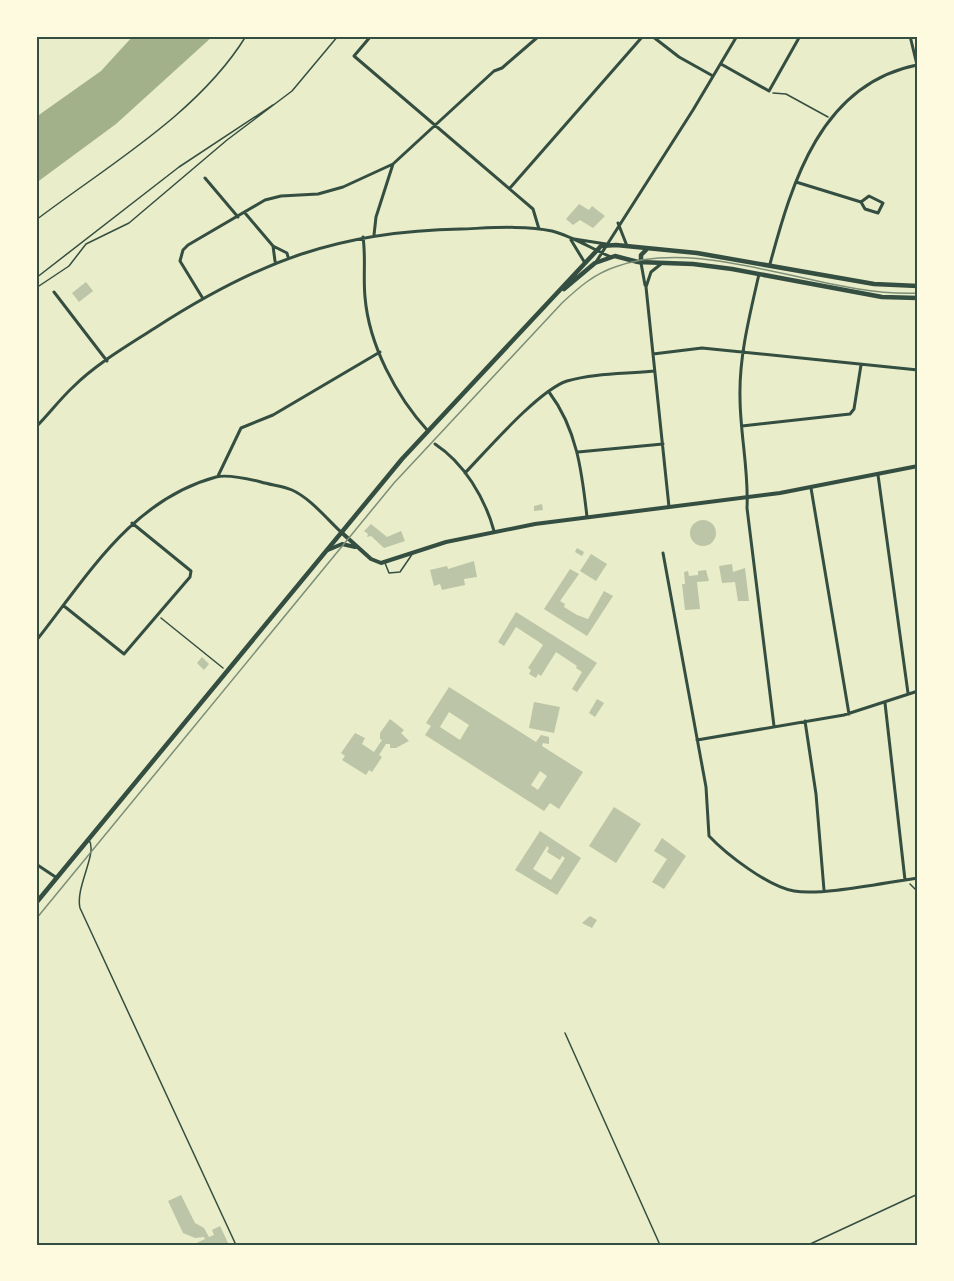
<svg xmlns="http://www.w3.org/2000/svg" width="954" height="1281" font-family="Georgia,serif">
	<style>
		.water { fill: #a3b18a }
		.building { fill: #bcc5a7; fill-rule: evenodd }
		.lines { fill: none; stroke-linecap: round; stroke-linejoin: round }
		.path { stroke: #344e41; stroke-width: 1.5 }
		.service { stroke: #344e41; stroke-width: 1.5 }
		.minor { stroke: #344e41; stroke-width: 3 }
		.tertiary { stroke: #344e41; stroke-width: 4 }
		.secondary { stroke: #344e41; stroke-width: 4.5 }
		.tram { stroke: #7c8e77; stroke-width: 1.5 }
		.neatline { fill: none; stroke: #344e41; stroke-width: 2 }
	</style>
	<rect width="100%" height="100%" fill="#e9edc9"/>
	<path class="water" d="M133,36H213L116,124L36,183V117L101,71Z"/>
	<path class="building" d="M579,204L589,210L592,206L605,216L593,228L580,220L573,225L566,219Z
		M86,282L93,291L79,302L72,293Z
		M542,504L543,510L534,511V506Z
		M690 533a13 13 0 1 1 26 0a13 13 0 1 1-26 0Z
		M371,524L387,537L401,531L405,541L384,548L371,536L367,537L368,534L364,531Z
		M577,548L584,552L582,556L575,552Z
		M591,554L607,564L596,581L580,571Z
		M474,561L477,577L464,579L465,585L442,590L440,584L434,586L430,570L447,566L448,569Z
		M732,564L733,572L745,568L749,601H738L735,582L722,583L719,566Z
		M570,569L579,574L560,601L565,604L564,607L577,615L588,619L604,591L613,596L587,636L544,609Z
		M706,570L709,581L697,582L700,609L685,610L682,584H685L684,572L688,571L689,576L698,575V571Z
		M516,612L597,663L577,692L572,689L582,672L576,668L577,666L556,652L541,676L538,674L536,678L529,674L531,670L528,668L543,645L539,642L516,627L504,646L498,642Z
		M202,657L209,664L204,670L197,663Z
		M449,687L536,742L541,735L549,737V744L543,743L542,746L583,772L559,809L550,803L544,811L425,735L431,726L426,723ZM449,712L469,725L460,740L440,727ZM540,771L547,776L538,790L531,785Z
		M597,699L604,703L595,717L589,713Z
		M534,702L560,707L554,733L529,728Z
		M390,719L404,730L401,733L409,741L396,748H390V744H386L379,755L382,757L372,772L369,770L366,775L342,760L345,756L341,753L355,733L365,738L362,744L374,752L382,740L380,739V733Z
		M614,807L641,824L616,863L589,846Z
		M540,831L581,858L557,895L515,870ZM547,846L549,848L547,852L560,860L562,856L565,858L551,880L533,869Z
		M662,838L686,856L664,889L652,882L667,859L654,851Z
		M590,916L597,920L592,928L582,923Z
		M181,1195L195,1223L204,1228L209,1237L214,1235L212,1230L220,1226L229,1245H192L205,1239L204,1237L195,1238L183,1233L168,1201Z"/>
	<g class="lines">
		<path class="path" d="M773,93L786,94L828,117
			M36,220C107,166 199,113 246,36
			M36,278L179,167L273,105
			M36,288L69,266L86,244L129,223L227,140L292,91L338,36
			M161,618L223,668
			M910,884L918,892
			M565,1033L660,1245
			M808,1245L918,1194"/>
		<path class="service" d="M385,563L389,573L400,572L413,553
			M89,840C98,853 75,887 80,908L236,1245"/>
		<path class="minor" d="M371,36L354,56L533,209L539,229
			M652,36L679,57L713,76
			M910,36L918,69
			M721,64L769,91L800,36
			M205,178L238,217
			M796,182L861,202L865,209L878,213L883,203L869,196L861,202
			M510,188L643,36
			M245,213L273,246L287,253L288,257
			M618,223L627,246
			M374,235L376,217L393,164L494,71L502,68L539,36
			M363,237C366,257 363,277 365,297C369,345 396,396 428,431
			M574,239L606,244
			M571,240L585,263
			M273,246L275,261
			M596,262L693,110L737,36
			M641,263L645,285
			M661,264L651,272L646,287L669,507
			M770,264C792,182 821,84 917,65
			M759,274C750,314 739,356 740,397C740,434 749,471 747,508L774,726
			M54,292L107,361
			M202,297L180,261L183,250L188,245L265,200L281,196L318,194L343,187L393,164
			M917,299L918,318
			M653,354L702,348L918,370
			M549,392C577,429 582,472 587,517
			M742,426L850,414L854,409L861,365
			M36,427C49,414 60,399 73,387C96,364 127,346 155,328C257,262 338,231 461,229C490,228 524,225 552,231C572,236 592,249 611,257
			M435,444C464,463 485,498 494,531
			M578,452L663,444
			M917,466L918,369
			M465,473C487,450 539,390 567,381C594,373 626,374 654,371
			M878,475L908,693
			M218,476L241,428L273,415L380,352
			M811,488L849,714
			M663,553L706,787L709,836C727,855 769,887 794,891C822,896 887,882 918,878
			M64,606L124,654L190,577L191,571L132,523
			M36,641C87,577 131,500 216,477C228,474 249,479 261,482C271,485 283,486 292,490C310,498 327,519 341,532
			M885,703L905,880
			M805,721L816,794L824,890
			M697,740L844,715L918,691
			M36,864L57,878"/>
		<path class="tertiary" d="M341,532L371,559L381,563L446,542L535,524L780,493L918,466
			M328,550L342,544L355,547"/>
		<path class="secondary" d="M641,263V255L647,249
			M564,289L595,263L615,256L638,262L693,264L732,269L882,297L918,298
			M36,903L402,459L601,246L616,245L697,253L874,284L918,286"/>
		<path class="tram" d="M36,919L394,483L562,303C578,288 594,274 615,267C706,234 823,298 918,293"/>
	</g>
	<rect width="954" height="1281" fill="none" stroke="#fefae0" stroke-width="75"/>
	<rect x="38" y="38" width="878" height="1206" class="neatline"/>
</svg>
